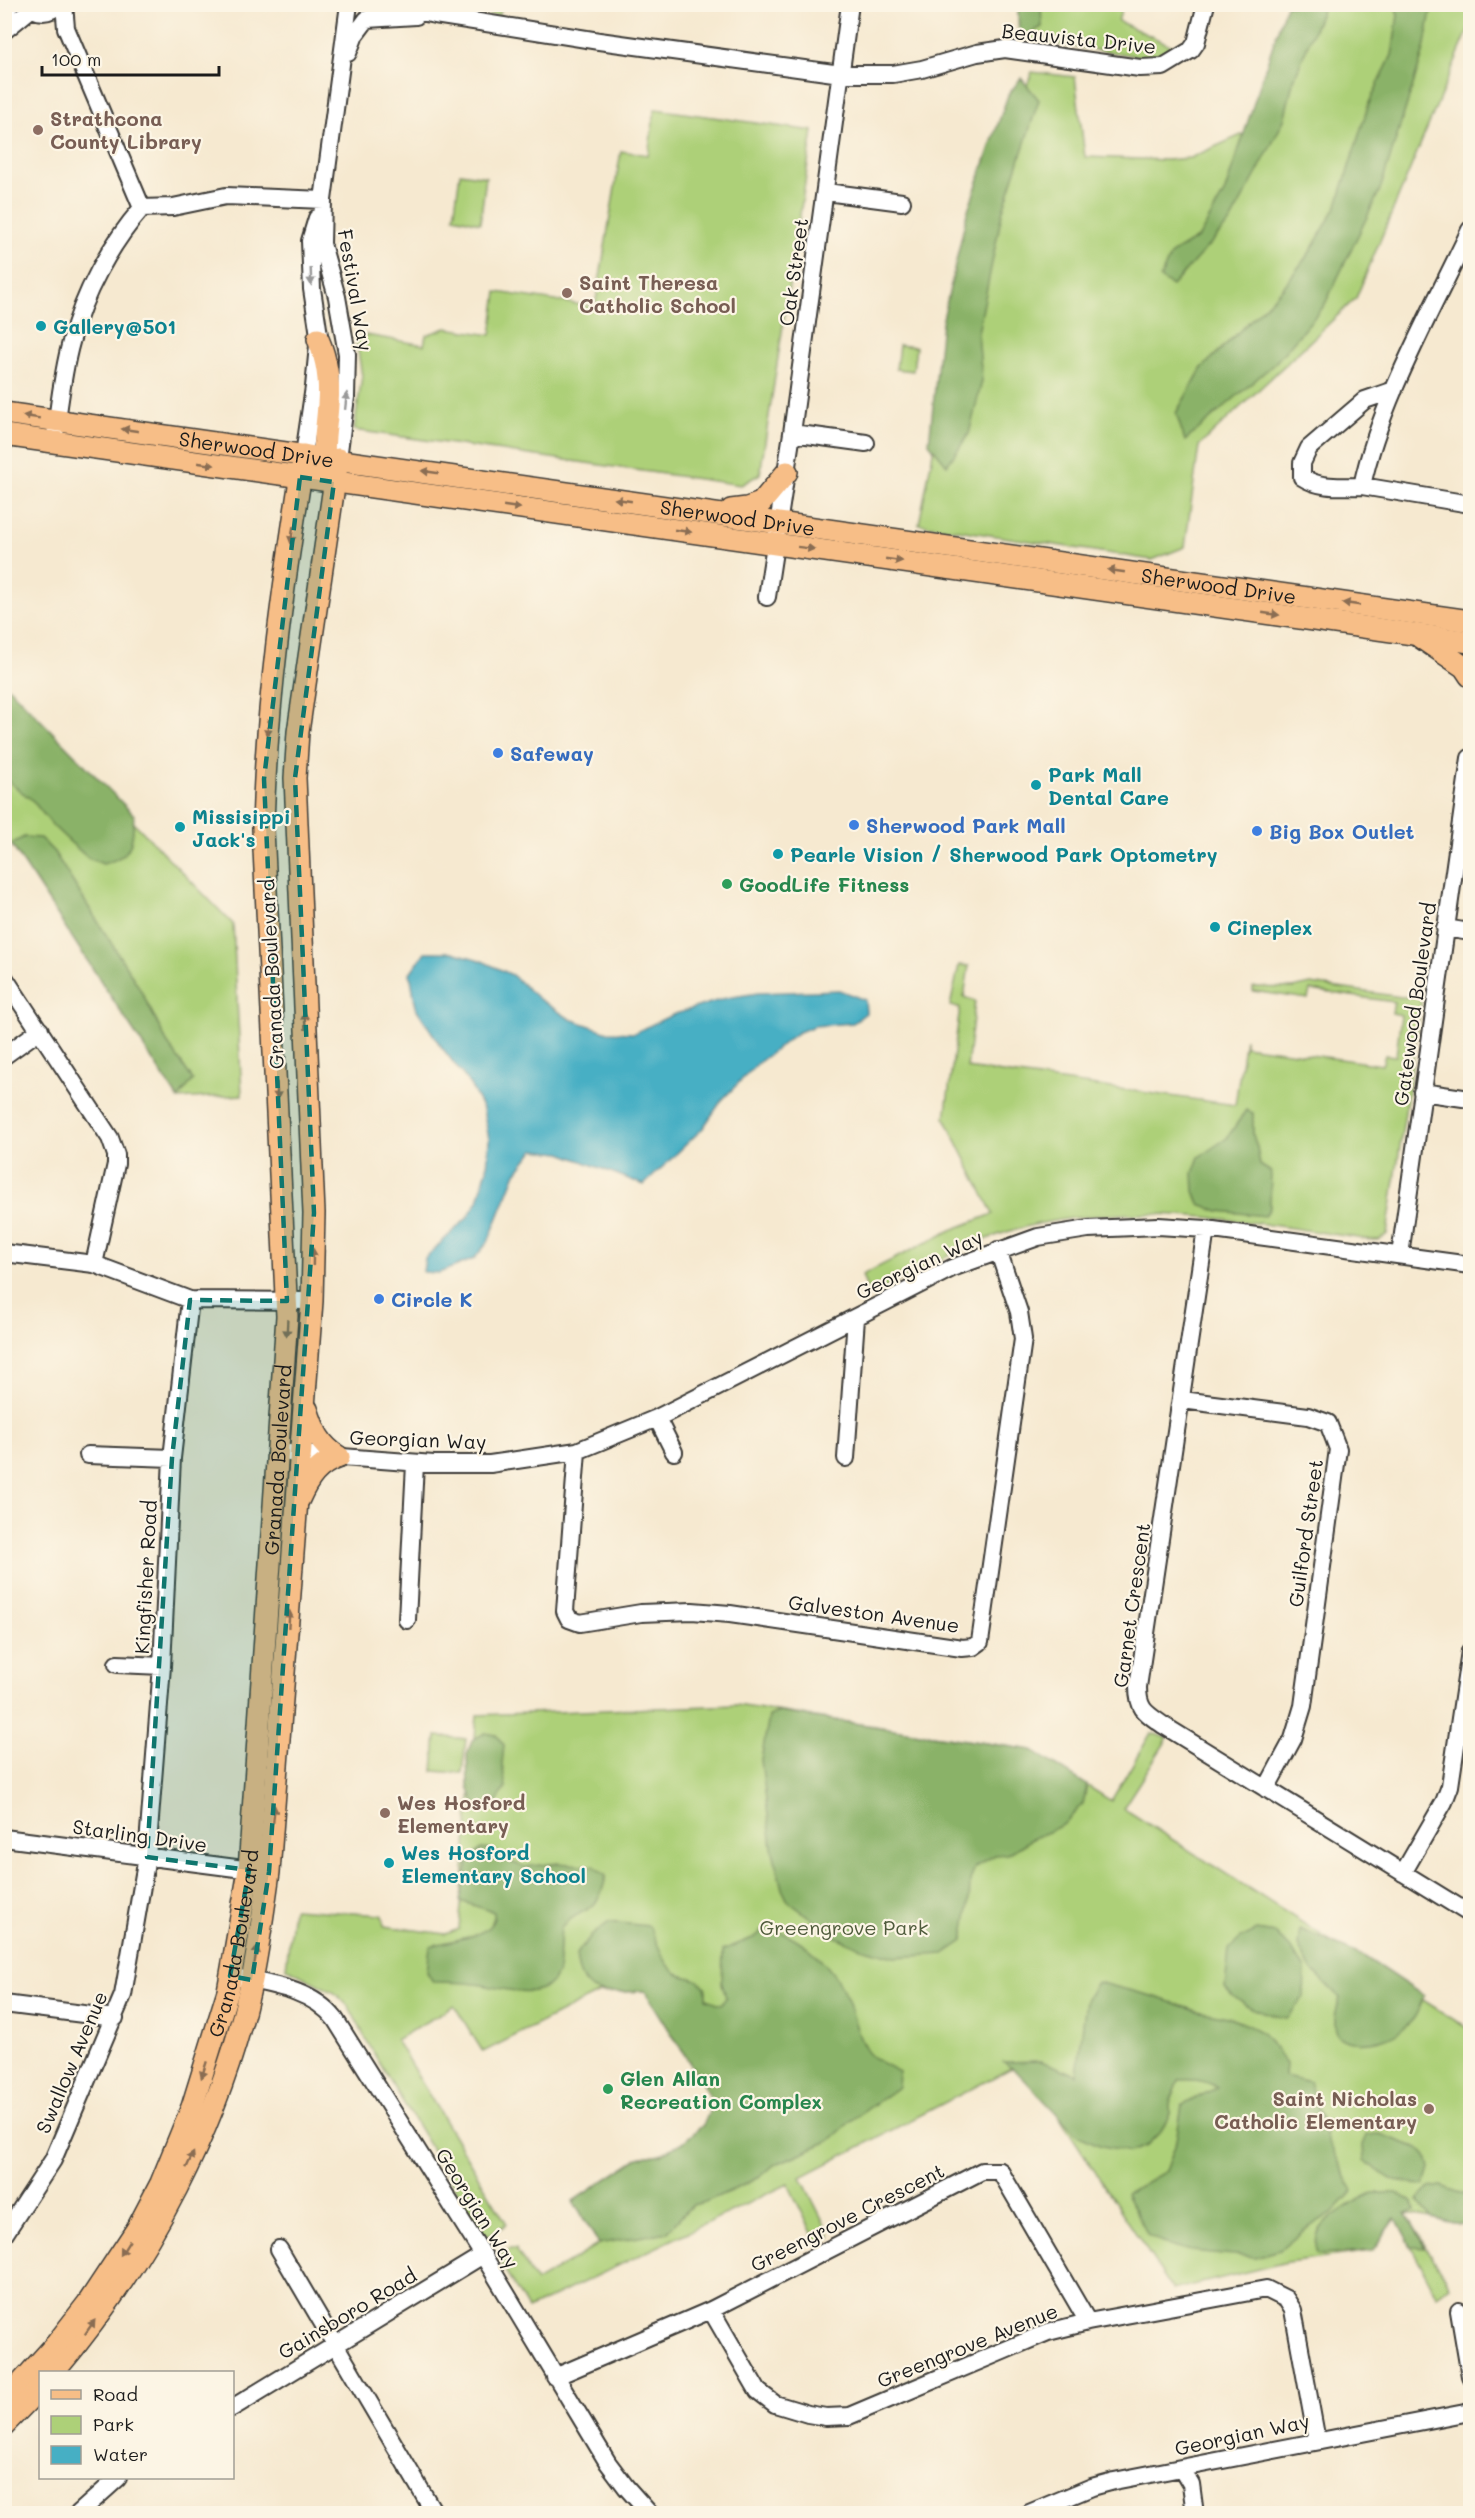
<svg xmlns="http://www.w3.org/2000/svg" width="1475" height="2518" font-family="Mali,sans-serif">
	<style>
		.green { fill: #add078; stroke: #64764a; stroke-width: 1.5 }
		.forest { fill: #8ab268; stroke: #536742; stroke-width: 1.5 }
		.water { fill: #46afc4; stroke: #316670; stroke-width: 1.5 }
		.lines { fill: none; stroke-linecap: round; stroke-linejoin: round }
		.minor-casing { stroke: #3d3b37; stroke-width: 20 }
		.major-casing { stroke: #3d3b37; stroke-width: 24 }
		.minor { stroke: #fff; stroke-width: 16 }
		.major { stroke: #f7be87; stroke-width: 21 }
		.oneway { fill: #999 }
		.oneway2 { fill: #8a6d52 }
		.marked { fill: #0f766e; fill-opacity: 0.2; stroke: #0f766e; stroke-width: 4.5; stroke-dasharray: 12 8; stroke-linejoin: round }
		.education-dot { fill: #8d6e63; stroke: #fcf5e5; stroke-width: 2 }
		.culture-dot { fill: #0f9aa8; stroke: #fcf5e5; stroke-width: 2 }
		.shop-dot { fill: #3f7fe0; stroke: #fcf5e5; stroke-width: 2 }
		.leisure-dot { fill: #2e9e5b; stroke: #fcf5e5; stroke-width: 2 }
		.labels { text-anchor: middle; dominant-baseline: central; stroke-width: 4.5; stroke-linejoin: round; paint-order: stroke }
		.street-label { font-size: 20px; fill: #1c1c1c; stroke: #fcf5e5 }
		.education-label { font-size: 20px; font-weight: bold; fill: #785e54; stroke: #fcf5e5; text-anchor: start }
		.culture-label { font-size: 20px; font-weight: bold; fill: #0d838f; stroke: #fcf5e5; text-anchor: start }
		.shop-label { font-size: 20px; font-weight: bold; fill: #366cbe; stroke: #fcf5e5; text-anchor: start }
		.leisure-label { font-size: 20px; font-weight: bold; fill: #27864d; stroke: #fcf5e5; text-anchor: start }
		.park-label { font-size: 20px; fill: #4f5b3c; stroke: #fcf5e5 }
	</style>
	<rect width="100%" height="100%" fill="#fcf5e5"/>
	<filter id="ink" filterUnits="userSpaceOnUse"><feTurbulence type="fractalNoise" baseFrequency=".0167" numOctaves="2"/><feDisplacementMap in="SourceGraphic" scale="12" xChannelSelector="R" yChannelSelector="G"/><feConvolveMatrix kernelMatrix="1 2 1 2 8 2 1 2 1" color-interpolation-filters="sRGB"/></filter>
	<filter id="wash" filterUnits="userSpaceOnUse"><feTurbulence type="fractalNoise" baseFrequency=".008" numOctaves="4" result="noise"/><feDisplacementMap in="SourceGraphic" scale="24" xChannelSelector="R" yChannelSelector="G"/><feGaussianBlur stdDeviation="1.35" result="paint"/><feColorMatrix in="noise" values="0 0 0 0 0 0 0 0 0 0 0 0 0 0 0 0 0 1.4 0 .05"/><feComposite in="paint" operator="in"/></filter>
	<g filter="url(#wash)">
		<rect width="100%" height="100%" fill="#f6e9d0"/>
		<path class="green" d="M448,5H501L500,16L457,10Z
			M1018,5H1123L1118,21L1181,50L1162,55L1138,56L1019,39Z
			M1298,5H1469L1470,26L1356,298L1199,446L1185,547L1152,560L919,524L981,206L1032,72L1075,77L1085,157L1167,160L1190,158L1257,128Z
			M655,109L813,131L760,474L741,485L354,430L362,376L356,339L366,335L424,345L426,335L446,328L491,335L497,292L595,307L621,151L648,155Z
			M460,173L486,177L480,223L454,217Z
			M899,345L916,347L913,371L896,369Z
			M4,690L233,924L242,1095L178,1099L11,844L5,843Z
			M959,965L969,966L964,997L975,1001L967,1068L1235,1105L1245,1038V1046L1382,1065L1385,1055L1396,1056L1401,1015L1392,1013L1394,1002L1310,990L1308,999L1253,991V987L1293,988L1311,984L1401,997H1422L1387,1234L1379,1240H1372C1252,1223 1130,1196 1010,1231C974,1242 940,1260 906,1277C894,1282 881,1291 869,1294L862,1275L951,1230L993,1214L945,1118L960,1008L950,1006Z
			M736,1705L1032,1750L1111,1801L1151,1733L1168,1738L1123,1808L1470,2030V2226L1406,2213L1450,2286L1437,2295L1396,2218L1372,2251L1287,2262L1173,2290L1023,2062L801,2177L831,2237L818,2245L788,2184L528,2309L497,2257L510,2249H516L536,2282L599,2244L573,2201L638,2158L661,2154L682,2143L703,2125L713,2104L701,2081L645,1991L599,1993L483,2052L454,2005L396,2040L507,2224L488,2236H484L374,2054L349,2007L335,1993L286,1968L293,1909L382,1915L384,1926L446,1934L459,1929L477,1715Z
			M436,1736L466,1739L462,1773L433,1771Z"/>
		<path class="forest" d="M1018,5H1041L1042,27L1019,39Z
			M1286,5H1324L1293,82L1284,120L1258,171L1230,222L1172,286L1160,278L1171,254L1199,237L1225,191Z
			M1395,5H1432L1424,50L1380,190L1324,306L1275,363L1185,441L1176,413L1202,368L1282,289L1310,252L1337,205L1369,103L1392,55L1398,15Z
			M1021,78L1039,100L1002,213L978,333L982,381L969,434L947,465L929,443L942,323L967,213L1008,95Z
			M5,687L9,688L134,815C132,843 134,856 103,864L88,858L70,842L53,826L32,800L5,779Z
			M24,837L40,838L54,852L139,987L167,1042L193,1080L178,1099L11,844Z
			M1246,1110L1253,1113V1135L1257,1147L1260,1165L1271,1172L1270,1208L1265,1216L1219,1211L1199,1204L1194,1191L1193,1173L1199,1157L1227,1138Z
			M779,1712L1032,1750L1087,1785L1083,1804L1063,1825L1032,1839L1008,1854L995,1855L975,1867L970,1881L969,1906L963,1941L944,1954L894,1957L861,1948L834,1936L788,1901L782,1889L772,1847L761,1760L769,1716Z
			M485,1733L496,1735L504,1745L502,1764L506,1787L493,1808L482,1810L474,1802L468,1786L467,1754L472,1740Z
			M481,1849L493,1850L506,1860L524,1867L557,1863L594,1866L606,1876C597,1918 586,1903 561,1927C560,1937 560,1967 557,1974C544,2005 499,1986 475,1984C461,1982 447,1982 433,1982L427,1972L430,1946C448,1940 497,1938 494,1912L460,1901L468,1862Z
			M609,1922L649,1926C657,1940 663,1965 677,1973C690,1981 692,1973 706,1988V1999L721,2004L726,1998L722,1983L723,1950L755,1937L767,1927C803,1936 833,1965 848,2000C854,2015 856,2034 865,2048C870,2059 889,2066 899,2072L898,2087L851,2121L829,2141L774,2165L760,2177L742,2186L705,2202L692,2205L667,2232L599,2244L573,2201L638,2158L661,2154L682,2143L703,2125L713,2104L701,2081L645,1991C606,1991 580,2003 576,1954L591,1936Z
			M1300,1929L1365,1957L1424,1996C1421,2003 1418,2012 1414,2018C1407,2027 1394,2036 1383,2039C1371,2043 1341,2047 1336,2030C1333,2021 1337,2007 1340,1998L1310,1968L1298,1945Z
			M1257,1930L1275,1933L1294,1952L1305,1969L1304,1997L1287,2018C1262,2014 1242,2007 1225,1988L1229,1949L1241,1938Z
			M1097,1982L1156,1997L1197,2011L1233,2018L1263,2033L1286,2064L1285,2076L1310,2082L1328,2140L1353,2191L1333,2212L1303,2231L1280,2250L1256,2257L1191,2251L1163,2243L1148,2235L1126,2194L1166,2171L1175,2146L1182,2106L1201,2095L1217,2088C1207,2079 1192,2079 1179,2080L1170,2103V2114L1161,2131L1146,2146L1130,2152L1099,2145L1077,2135L1021,2076L1004,2062L1041,2061L1077,2075L1086,2000Z
			M1380,2134L1418,2148L1427,2156L1430,2169L1425,2186L1391,2179L1364,2160L1363,2145L1367,2135Z
			M1441,2186L1463,2194L1470,2199V2226L1431,2218L1418,2200L1430,2188Z
			M1373,2193H1395L1412,2201L1416,2211L1406,2213L1425,2247L1411,2246L1396,2218L1372,2251L1319,2254L1316,2251C1316,2246 1316,2241 1317,2236C1322,2218 1357,2200 1373,2193Z"/>
		<path class="water" d="M425,952H452L480,960L512,975L539,999L570,1019L608,1032L634,1033L672,1015L726,998L758,993L839,990L865,1000L866,1013L853,1023L814,1026L797,1033L757,1064L722,1100L703,1128L644,1185L561,1153L534,1150L516,1173L488,1242L474,1259L439,1273L423,1272L425,1258L467,1218L478,1201L487,1169L489,1139L483,1109L469,1083L440,1045L416,1008L410,973Z"/>
	</g>
	<g filter="url(#ink)">
		<g class="lines">
			<g class="minor-casing">
				<path id="minor" d="M26,4C37,14 49,15 59,4
					M64,4L66,28L142,208
					M383,4L435,15L599,41L841,74H893L922,69L977,53L1005,49L1140,68L1163,67L1191,50L1196,43L1206,4
					M4,12L11,4
					M4,31L31,9
					M348,53L355,35L367,19L416,16
					M826,192L902,202
					M1470,230C1433,309 1380,401 1362,486L1470,504
					M792,433L866,443
					M54,442C59,409 62,374 71,342C83,294 110,245 142,208L173,207L226,196L323,200
					M304,455L314,387L319,335L312,289L310,241L317,218
					M338,459L346,397L347,354L337,297L322,244L323,200L349,4
					M1362,486C1342,486 1320,489 1302,477V463L1309,448L1365,400L1394,390
					M767,597L792,433L850,4
					M1445,928L1470,932
					M4,977L110,1138L116,1155V1164L94,1264
					M4,1056L40,1030
					M1422,1092L1470,1099
					M1206,1229L1138,1687C1138,1710 1146,1713 1163,1725L1470,1914
					M4,1253L94,1264L190,1300L312,1301
					M1400,1255L1470,758
					M1182,1400L1308,1416L1328,1423L1338,1449L1303,1706L1293,1739L1266,1789
					M657,1418L674,1452
					M577,1451L565,1611L569,1619L580,1623L641,1613L692,1611L730,1614L962,1648L973,1647L980,1642L982,1628L1023,1339L1019,1312L998,1250
					M289,1453L434,1464H490L577,1451L657,1418L952,1268L1038,1237L1088,1229L1158,1226L1206,1229L1470,1265
					M88,1455L172,1458
					M846,1458L856,1318
					M407,1620L415,1464
					M117,1664L162,1666
					M4,1838L259,1871
					M1403,1873L1444,1802L1450,1786L1470,1651
					M230,1976C267,1984 311,1988 335,2019L483,2255L608,2463L626,2487L650,2514
					M4,2004L115,2018
					M4,2235L53,2160L123,1995L147,1857L162,1666L172,1458L190,1300
					M279,2249L435,2514
					M711,2310L758,2391L775,2404L808,2414L826,2417L849,2416L1048,2332L1088,2322L1266,2289L1286,2299L1293,2310L1317,2441
					M1459,2311L1470,2376
					M555,2377L711,2310L982,2171H1000L1088,2322
					M232,2408L483,2255
					M1182,2469L1191,2484L1195,2514
					M78,2514L118,2478
					M1027,2514L1092,2487L1114,2481L1470,2412"/>
			</g>
			<g class="major-casing">
				<g id="major">
					<path d="M318,339C327,360 330,381 328,404C327,427 321,449 327,471"/>
					<path id="s1" d="M4,413L1470,621"/>
					<path d="M4,435L1470,642"/>
					<path d="M731,510L747,508L761,503L787,472"/>
					<path d="M1420,637L1464,667L1470,676"/>
					<path d="M307,1409C314,1431 319,1444 339,1457"/>
					<path d="M299,1499C308,1479 318,1464 339,1457"/>
					<path d="M54,2372C149,2260 220,2125 252,1980C259,1945 264,1908 269,1872L312,1301L314,1213L295,778L298,732L338,459"/>
					<path id="s2" d="M4,2402L57,2343L88,2303L137,2229L161,2183L192,2107L228,1991L249,1870L287,1316L263,829C266,704 284,579 304,455"/>
					<path d="M4,2425L40,2388"/>
				</g>
			</g>
			<use href="#minor" class="minor"/>
			<use href="#major" class="major"/>
		</g>
		<defs><path id="oneway-solid" d="M-6-.8H1V-3.2L6.5 0L1 3.2V.8H-6Z" transform="scale(1.5)"/></defs>
		<g class="oneway">
			<use href="#oneway-solid" transform="translate(311 277) rotate(88)"/>
			<use href="#oneway-solid" transform="translate(346 401) rotate(-84)"/>
		</g>
		<g class="oneway2">
			<use href="#oneway-solid" transform="translate(31 417) rotate(-171)"/>
			<use href="#oneway-solid" transform="translate(130 430) rotate(-172)"/>
			<use href="#oneway-solid" transform="translate(206 464) rotate(8)"/>
			<use href="#oneway-solid" transform="translate(430 472) rotate(-172)"/>
			<use href="#oneway-solid" transform="translate(623 500) rotate(-172)"/>
			<use href="#oneway-solid" transform="translate(512 507) rotate(8)"/>
			<use href="#oneway-solid" transform="translate(683 531) rotate(8)"/>
			<use href="#oneway-solid" transform="translate(292 535) rotate(98)"/>
			<use href="#oneway-solid" transform="translate(806 548) rotate(7)"/>
			<use href="#oneway-solid" transform="translate(894 560) rotate(8)"/>
			<use href="#oneway-solid" transform="translate(1116 571) rotate(-172)"/>
			<use href="#oneway-solid" transform="translate(1351 604) rotate(-172)"/>
			<use href="#oneway-solid" transform="translate(1271 614) rotate(8)"/>
			<use href="#oneway-solid" transform="translate(268 728) rotate(95)"/>
			<use href="#oneway-solid" transform="translate(305 1021) rotate(-93)"/>
			<use href="#oneway-solid" transform="translate(277 1091) rotate(87)"/>
			<use href="#oneway-solid" transform="translate(313 1257) rotate(-89)"/>
			<use href="#oneway-solid" transform="translate(287 1328) rotate(93)"/>
			<use href="#oneway-solid" transform="translate(289 1619) rotate(-86)"/>
			<use href="#oneway-solid" transform="translate(274 1814) rotate(-85)"/>
			<use href="#oneway-solid" transform="translate(256 1955) rotate(-80)"/>
			<use href="#oneway-solid" transform="translate(204 2070) rotate(108)"/>
			<use href="#oneway-solid" transform="translate(190 2160) rotate(-65)"/>
			<use href="#oneway-solid" transform="translate(125 2248) rotate(122)"/>
			<use href="#oneway-solid" transform="translate(90 2327) rotate(-55)"/>
		</g>
	</g>
	<path class="marked" d="M300,477L334,482L295,778L314,1213L269,1872L252,1980L230,1976L249,1870L147,1857L172,1458L190,1300L287,1301L264,779Z"/>
	<g class="education-dot">
		<circle cx="38" cy="130" r="6"/>
		<circle cx="567" cy="293" r="6"/>
		<circle cx="385" cy="1813" r="6"/>
		<circle cx="1429" cy="2109" r="6"/>
	</g>
	<g class="culture-dot">
		<circle cx="41" cy="326" r="6"/>
		<circle cx="1036" cy="785" r="6"/>
		<circle cx="180" cy="827" r="6"/>
		<circle cx="778" cy="854" r="6"/>
		<circle cx="1215" cy="927" r="6"/>
		<circle cx="389" cy="1863" r="6"/>
	</g>
	<g class="shop-dot">
		<circle cx="498" cy="753" r="6"/>
		<circle cx="854" cy="825" r="6"/>
		<circle cx="1257" cy="831" r="6"/>
		<circle cx="379" cy="1299" r="6"/>
	</g>
	<g class="leisure-dot">
		<circle cx="727" cy="884" r="6"/>
		<circle cx="608" cy="2089" r="6"/>
	</g>
	<g class="labels">
		<g class="street-label">
			<text transform="translate(1079 38) rotate(6)">Beauvista Drive</text>
			<text transform="translate(793 272) rotate(-82)">Oak Street</text>
			<text transform="translate(356 290) rotate(80)">Festival Way</text>
			<text stroke="none"><textPath href="#s1" startOffset="255">Sherwood Drive</textPath></text>
			<text stroke="none"><textPath href="#s1" startOffset="741">Sherwood Drive</textPath></text>
			<text stroke="none"><textPath href="#s1" startOffset="1227">Sherwood Drive</textPath></text>
			<text transform="translate(271 974) rotate(-93)">Granada Boulevard</text>
			<text transform="translate(1414 1004) rotate(-82)">Gatewood Boulevard</text>
			<text transform="translate(919 1264) rotate(-25)">Georgian Way</text>
			<text transform="translate(418 1439) rotate(2)">Georgian Way</text>
			<text stroke="none"><textPath href="#s2" startOffset="1008">Granada Boulevard</textPath></text>
			<text transform="translate(1305 1533) rotate(-82)">Guilford Street</text>
			<text transform="translate(145 1577) rotate(-87)">Kingfisher Road</text>
			<text transform="translate(1131 1605) rotate(-82)">Garnet Crescent</text>
			<text transform="translate(874 1613) rotate(8)">Galveston Avenue</text>
			<text transform="translate(140 1835) rotate(8)">Starling Drive</text>
			<text stroke="none"><textPath href="#s2" startOffset="522">Granada Boulevard</textPath></text>
			<text transform="translate(71 2062) rotate(-67)">Swallow Avenue</text>
			<text transform="translate(478 2208) rotate(58)">Georgian Way</text>
			<text transform="translate(847 2217) rotate(-27)">Greengrove Crescent</text>
			<text transform="translate(347 2313) rotate(-31)">Gainsboro Road</text>
			<text transform="translate(967 2345) rotate(-22)">Greengrove Avenue</text>
			<text transform="translate(1242 2434) rotate(-12)">Georgian Way</text>
		</g>
		<g class="education-label">
			<text x="50" y="118">Strathcona<tspan x="50" dy="23">County Library</tspan></text>
			<text x="579" y="282">Saint Theresa<tspan x="579" dy="23">Catholic School</tspan></text>
			<text x="397" y="1802">Wes Hosford<tspan x="397" dy="23">Elementary</tspan></text>
			<text x="1417" y="2098" text-anchor="end">Saint Nicholas<tspan x="1417" dy="23">Catholic Elementary</tspan></text>
		</g>
		<g class="culture-label">
			<text x="53" y="326">Gallery@501</text>
			<text x="1048" y="774">Park Mall<tspan x="1048" dy="23">Dental Care</tspan></text>
			<text x="192" y="816">Missisippi<tspan x="192" dy="23">Jack's</tspan></text>
			<text x="790" y="854">Pearle Vision / Sherwood Park Optometry</text>
			<text x="1227" y="927">Cineplex</text>
			<text x="401" y="1852">Wes Hosford<tspan x="401" dy="23">Elementary School</tspan></text>
		</g>
		<g class="shop-label">
			<text x="510" y="753">Safeway</text>
			<text x="866" y="825">Sherwood Park Mall</text>
			<text x="1269" y="831">Big Box Outlet</text>
			<text x="391" y="1299">Circle K</text>
		</g>
		<g class="leisure-label">
			<text x="739" y="884">GoodLife Fitness</text>
			<text x="620" y="2078">Glen Allan<tspan x="620" dy="23">Recreation Complex</tspan></text>
		</g>
		<g class="park-label">
			<text x="844" y="1927">Greengrove Park</text>
		</g>
	</g>
	<rect width="1475" height="2518" fill="none" stroke="#fcf5e5" stroke-width="24"/>
	<rect x="39" y="2371" width="195" height="108" fill="#fcf5e5" stroke="#a29e95" stroke-width="1.5"/>
	<rect x="51" y="2390" width="30" height="9" fill="#f7be87" stroke="#a29e95" stroke-width="1.5"/>
	<text x="93" y="2401" font-size="18" fill="#1c1c1c">Road</text>
	<rect x="51" y="2416" width="30" height="18" fill="#add078" stroke="#a29e95" stroke-width="1.5"/>
	<text x="93" y="2431" font-size="18" fill="#1c1c1c">Park</text>
	<rect x="51" y="2446" width="30" height="18" fill="#46afc4" stroke="#a29e95" stroke-width="1.5"/>
	<text x="93" y="2461" font-size="18" fill="#1c1c1c">Water</text>
	<path d="M42 66v9h177v-9" fill="none" stroke="#1c1c1c" stroke-width="3"/>
	<text x="51" y="66" font-size="18" fill="#1c1c1c" stroke="#fcf5e5" stroke-width="4.5" paint-order="stroke">100 m</text>
</svg>
